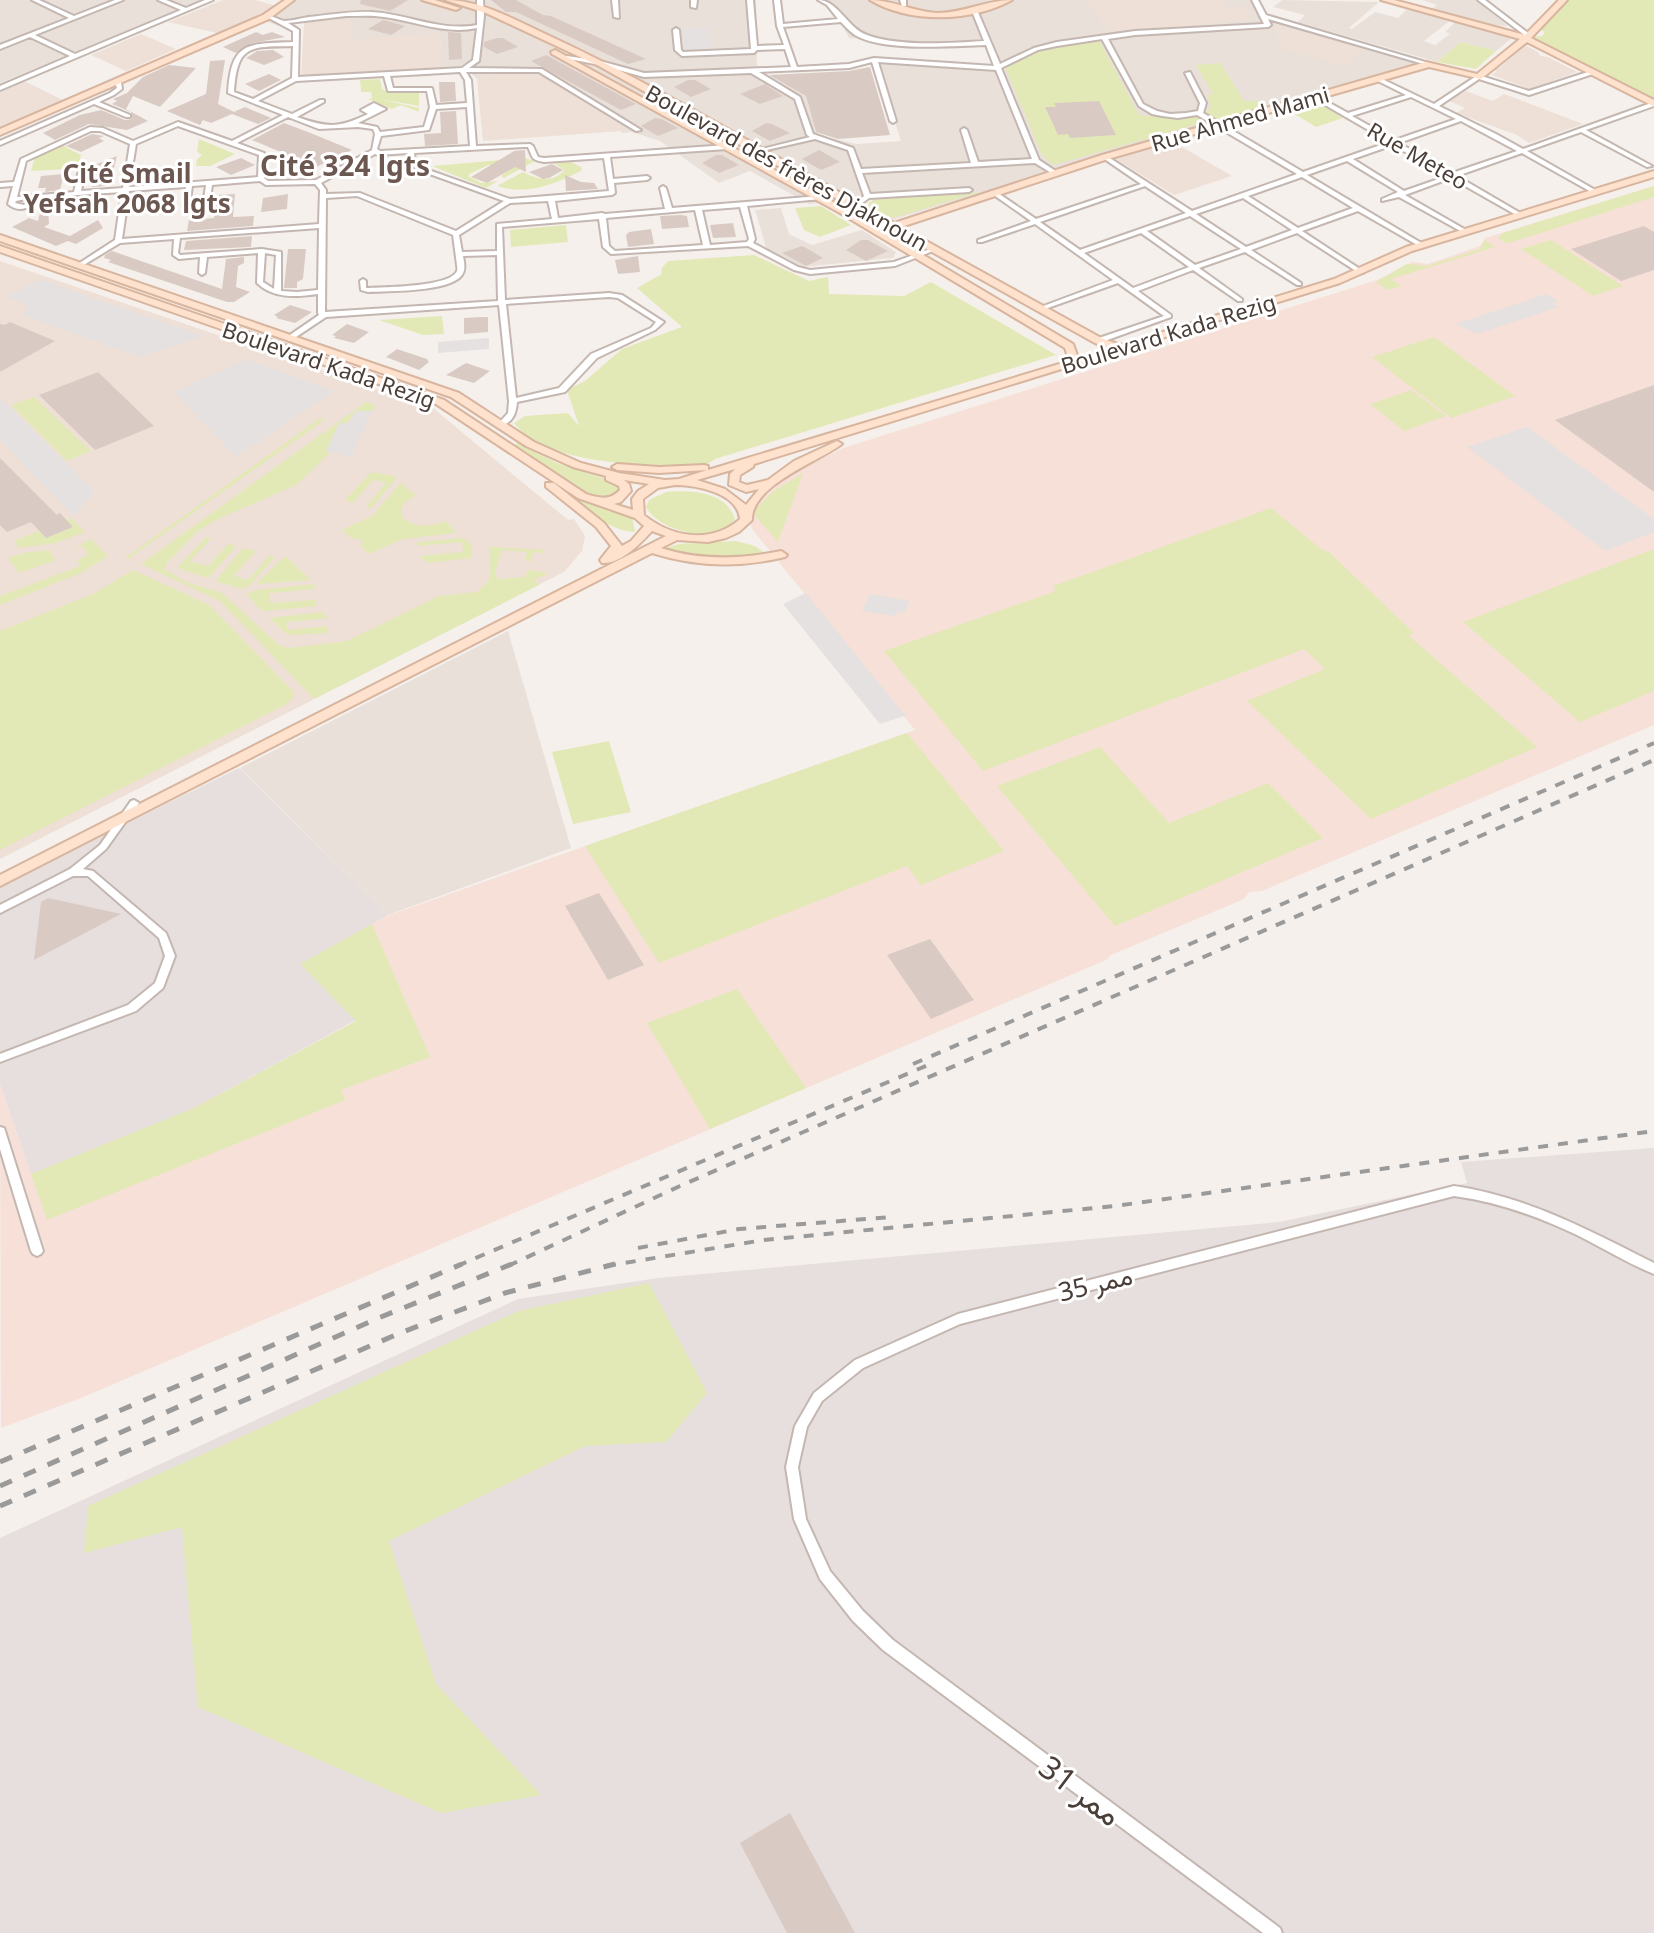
<svg xmlns="http://www.w3.org/2000/svg" width="1654" height="1933" font-family="'Noto Sans',Vazirmatn,sans-serif">
	<style>
		.residential { fill: #e9e0da }
		.commercial { fill: #f6e0d8 }
		.industrial { fill: #e6dfdd }
		.education { fill: #eee0d6 }
		.green { fill: #e3e9b6 }
		.parking { fill: #e5e1e0 }
		.building { fill: #dacac4 }
		.lines { fill: none; stroke-linecap: round; stroke-linejoin: round }
		.street-casing { stroke: #c4b7b1; stroke-width: 4 }
		.secondary-casing { stroke: #d7b59f; stroke-width: 4 }
		.street { fill: #fff; fill-rule: evenodd }
		.secondary { fill: #fee2ce; fill-rule: evenodd }
		.rail-far1 { stroke: #9a9a9a; stroke-width: 4; stroke-dasharray: 10 10; stroke-linecap: butt }
		.rail { stroke: #9a9a9a; stroke-width: 5; stroke-dasharray: 13 13; stroke-linecap: butt }
		.labels { text-anchor: middle; dominant-baseline: central; stroke-width: 6; stroke-linejoin: round; paint-order: stroke }
		.far-street-label { font-size: 22px; fill: #4a3e39; stroke: #fff }
		.far-quarter-label { font-size: 26px; font-weight: bold; fill: #6d5851; stroke: #fff }
		.street-label { font-size: 26px; fill: #4a3e39; stroke: #fff }
		.far-district-label { font-size: 28px; font-weight: bold; fill: #6d5851; stroke: #fff }
		.near-street-label { font-size: 32px; fill: #4a3e39; stroke: #fff }
	</style>
	<rect width="100%" height="100%" fill="#f6f0ec"/>
	<path class="residential" d="M0,0H201L0,83Z
		M296,0H756L757,69L806,96L817,135L857,144L901,141L876,61L993,66L984,46L849,38L842,24L819,0H1258L1270,21L1419,64L1205,124L892,220L874,208L871,199L809,204L750,171L719,183L660,141L632,132L622,133L619,121L494,73L477,79L471,73L441,70L440,33L351,41V17L279,26L265,21Z
		M1282,0L1379,2L1349,28L1352,29L1375,12L1398,18L1407,9L1451,20L1424,41L1435,45L1450,34L1445,32L1455,22L1512,38L1496,51L1460,42L1437,62L1298,22L1305,15L1273,7Z
		M1422,0H1476L1508,26L1491,25L1432,9L1437,5Z
		M781,208L789,234L812,245L862,230L896,252L893,258L802,267L766,248L755,210Z
		M508,631L571,848L388,915L240,768Z"/>
	<path class="commercial" d="M1654,186V725L1262,891L1249,892L1244,899L1111,955L1106,960L81,1398L1,1428L0,1084L31,1174L194,1108L356,1021L300,964L384,917L915,730L752,529L750,520L755,506L786,477L843,448L1377,280L1412,262L1428,264L1480,246L1485,238Z"/>
	<path class="industrial" d="M239,768L388,915L301,964L356,1020L194,1108L31,1174L0,1084V886Z
		M1654,1148V1933H0V1538L518,1299L658,1278L1279,1222L1467,1183L1461,1162Z"/>
	<path class="education" d="M223,0H255L276,6L221,34L168,22Z
		M1085,0H1223L1228,7L1244,6L1250,20L1111,34Z
		M351,17L352,40L440,33L442,68L301,76L304,23Z
		M1273,25H1276L1364,49L1346,66L1283,49Z
		M141,34L176,49L126,71L91,55Z
		M1525,45L1538,52L1540,56L1548,57L1577,72L1530,89L1492,75L1497,71L1493,70L1496,67L1499,68Z
		M536,71L619,121L622,131L483,141L477,79L494,73Z
		M24,81L65,101L0,129V92Z
		M1466,91L1493,101L1504,94L1583,124L1529,143L1517,135L1456,113L1465,108L1449,101Z
		M1172,141L1232,176L1174,195L1114,158L1149,146L1154,149Z
		M0,261L433,408L568,520L574,519L585,536L582,551L564,572L0,859Z"/>
	<path class="green" d="M1568,0H1654V99L1529,37L1542,36L1545,32L1538,29Z
		M1099,40L1139,115L1175,119L1195,116L1205,122L1053,165L1042,155L1005,67L1037,52Z
		M1460,42L1496,51L1476,69L1437,62Z
		M1220,63L1244,101H1261L1265,107L1216,121L1204,114L1211,106L1207,95L1213,94L1196,65Z
		M380,79L382,89L386,91H419V106L379,99L419,108V112L401,105L392,109L368,99L372,98L371,92H361L360,80Z
		M1314,102L1318,103L1343,118L1316,127L1288,110Z
		M199,139L235,154L210,166H196L197,159L202,155L197,152Z
		M62,145L81,155L79,163H71L69,169L31,171L35,157Z
		M525,158L535,161L504,178L501,176L506,172L489,165L469,174V177L482,183L498,181L486,188L432,166Z
		M568,160L582,168L581,171C554,184 528,196 497,186L523,172C538,180 554,183 564,170L551,161Z
		M1654,186V197L1512,242L1506,243L1498,238L1503,233Z
		M979,192L893,218L868,207L869,202L884,197Z
		M821,206L851,225L820,237L804,230L795,208Z
		M566,225L568,242L511,247L510,230Z
		M1485,240L1495,247L1391,279L1402,286L1388,290L1376,282L1407,264L1427,266L1480,249Z
		M1551,240L1623,286L1593,296L1521,249Z
		M754,255L809,281L828,277L829,294L904,296L931,282L1056,355L715,459L706,465C653,466 551,468 514,423L525,416L568,413L579,426L567,390L585,381L622,349L682,327L637,288L662,274L661,269L668,261Z
		M442,316L444,334L423,335L379,320Z
		M1434,337L1515,396L1451,418L1372,357Z
		M1411,390L1446,416L1404,431L1370,404Z
		M34,397L91,451L67,461L11,405Z
		M366,402L376,405L372,411H356L326,451L330,453L296,485L216,520L198,531L166,564V570L186,582L222,593L279,645L288,648L347,641L439,596L477,592L490,579L489,547L543,550V553L533,552L531,561H525L527,552L502,550L495,573L498,579L525,577L528,570L549,573L534,580L539,585L314,699L220,601L141,564Z
		M320,418L324,420L128,559L125,558Z
		M517,443L557,463L615,482L621,488L618,495L601,499L587,494L514,445Z
		M371,472L394,476L396,479L371,508L366,507L386,483L373,480L353,503L345,500Z
		M803,473L778,542L755,516V510L772,492Z
		M552,480L579,498L632,517L635,532C605,532 575,498 552,480Z
		M400,483L416,495L403,504L401,515C412,529 430,527 446,521L456,533L403,539L369,554L360,546L362,540L351,538L342,530L372,516Z
		M666,492C690,490 726,491 735,519C719,546 659,532 646,507L649,500Z
		M1271,508L1321,549L1329,552L1414,633L1409,636L1537,747L1371,819L1247,701L1325,669L1304,649L983,771L884,651L1056,591L1053,586Z
		M71,518L85,532L56,543L19,548L14,541L39,531L46,538L73,527L66,520Z
		M206,537L211,538L190,561L208,566L229,543L236,547L208,578L177,568Z
		M463,538L471,544L472,558L428,563L419,556L463,552L462,542L418,546V542Z
		M91,539L108,556L81,573L0,605V596L80,566L77,560L88,555L81,545L69,550Z
		M736,541L755,546L766,554C736,566 692,557 662,549L679,544Z
		M243,548L256,551L234,576L248,580L270,555L275,557L249,586L242,589L215,581Z
		M1654,549V691L1580,722L1463,622Z
		M49,550L56,560L19,573L8,558L23,553Z
		M285,556L311,580L258,584V582Z
		M133,570L209,605L293,691L294,697L285,705L0,850V631L93,594Z
		M314,584L315,589L270,593L269,603L315,600L317,606L265,611L259,609L247,594L256,590Z
		M322,612L328,618L287,622V630L328,626V633L288,635L269,618Z
		M907,733L1004,851L921,885L907,866L659,963L585,846Z
		M609,741L631,812L573,824L552,752Z
		M1100,747L1169,823L1268,783L1323,838L1115,926L997,786Z
		M372,924L430,1057L341,1090L345,1100L47,1220L31,1174L194,1108L356,1021L300,964Z
		M737,989L806,1088L710,1129L647,1023Z
		M649,1283L707,1393L666,1442L585,1446L389,1541L436,1684L541,1795L441,1813L198,1707L182,1527L84,1553L88,1506L519,1311Z"/>
	<path class="parking" d="M708,28L711,51L685,52L683,29Z
		M41,280L204,336L140,357L19,314L31,307L6,297Z
		M1547,294L1558,301L1553,303L1559,307L1477,334L1456,324Z
		M489,338V349L438,353V342Z
		M246,359L334,391L236,457L174,392Z
		M0,397L94,491L74,516L0,440Z
		M355,411H372L351,457L326,451L339,423H349Z
		M1527,427L1654,519V532L1605,551L1467,447Z
		M806,593L903,713L907,715L880,724L783,604Z
		M870,594L910,601L904,613L897,612L895,616L862,611Z"/>
	<path class="building" d="M361,0H408L390,11L360,4Z
		M491,0H516L543,15L551,16L646,59L628,64L516,12H506Z
		M383,20H384L405,26L391,35L368,29Z
		M256,32L263,35L272,32L285,37L252,43L236,53L223,47Z
		M448,32L461,33L462,59L449,60Z
		M497,38H503L518,47L497,54L484,47V42Z
		M273,50L284,57L264,65L246,58L257,51Z
		M546,55L550,57L636,104L621,110L531,61Z
		M225,60L218,104L234,112L245,107L271,118L258,124L232,114L211,123L203,120L200,125L167,111L206,94L210,61Z
		M169,65L196,68L160,107L133,96L126,109L148,121L127,130L89,124L55,140L43,133L80,115L101,110L125,120L132,119L131,112L112,104L117,101L113,99L127,93L143,77Z
		M870,67L890,135L838,139L816,132L806,96L769,75L849,71Z
		M269,74L281,80L259,91L245,84Z
		M688,80H695L711,89L691,97L674,87Z
		M439,82H455L456,101L440,102Z
		M765,84L783,96L760,104L740,94Z
		M1099,101L1116,135L1070,138L1068,134L1058,135L1045,107H1056L1054,103Z
		M456,111L458,144L425,146L424,134L441,133L440,112Z
		M655,118L662,119L678,128L658,136L641,126Z
		M284,123L308,132L352,150L316,167L252,140Z
		M766,123L772,124L790,133L770,141L752,131Z
		M92,134L104,136L99,138L104,141L81,152L66,146Z
		M525,150L526,172L515,167L487,183L471,177L514,151Z
		M819,150L840,162L821,170L802,159Z
		M716,155H722L739,165L719,173L702,163Z
		M117,156L111,180L106,186L92,187L97,164Z
		M241,158L255,165L231,175L216,167Z
		M552,164L563,170L549,178L543,179L529,172Z
		M64,174L60,190L45,192L46,188H38L41,176Z
		M565,175L581,182L594,183L598,189L566,191Z
		M235,194L233,217L254,216L253,226L187,231L189,220L214,218L218,195Z
		M288,194L287,209L261,212L263,198Z
		M57,199L55,208L48,209L49,224L44,227L70,236L98,220L103,228L76,244L68,241L56,246L12,227L29,218L38,221L43,200Z
		M681,215L687,216L689,227L662,229L660,216Z
		M733,223L736,237L713,238L710,225Z
		M1644,226L1654,232V270L1621,281L1571,249Z
		M651,229L654,244L628,247L626,235L629,232Z
		M252,236L251,247L184,250L186,241Z
		M861,240H868L888,251L866,261L846,250Z
		M802,246L808,249L823,258L806,266L782,253Z
		M288,249H306L303,279L297,282V288H284Z
		M112,251L222,289L226,259L244,257V263L238,266L236,287L250,292L234,302H227L108,262L111,260L104,258L105,255Z
		M638,256L640,272L618,274L615,260Z
		M290,305L312,312L295,323L276,318L278,317L274,315Z
		M482,317H488V332L464,334V318Z
		M10,322L55,341L0,372V324L5,325Z
		M347,324L369,332L354,343L334,338L336,336L332,335Z
		M397,349L427,359L429,362L419,370L386,357Z
		M466,363L490,371L474,383L446,375Z
		M98,372L154,426L95,450L39,395Z
		M1654,385V492L1555,420Z
		M0,458L57,515L60,513L73,527L46,538L31,522L7,532L0,525Z
		M599,893L644,965L608,980L565,906Z
		M48,898L121,914L34,960L41,902Z
		M930,939L974,1000L931,1019L887,955Z
		M790,1813L855,1933H787L740,1843Z"/>
	<g class="lines">
		<g class="street-casing">
			<path id="street" d="M32,0H39L74,16L115,0H123L35,35L75,54L181,10L158,0H166L186,8L205,0H213L0,90V86L70,56L30,37L0,49V45L69,18Z
				M477,0H483L484,16L479,61L469,68L542,69L641,130L636,131L539,72H466L471,80L476,146L530,144L533,146L538,157L544,158L727,145L730,147L727,149L610,157L613,179L647,176L650,178L647,180L614,183L615,193L612,195L555,201L558,218L602,213L605,214L665,209L660,188L663,186L666,188L672,208L819,196L822,198L821,199L747,206L755,239L753,243L798,267L810,270L894,262L933,248L938,249L895,266L810,274L794,270L748,246L611,254L603,247L599,219L502,227L505,300L609,293L622,295L664,322L655,330L597,358L565,392L517,402C516,414 513,421 502,426L498,424L508,413L509,401L499,305L326,317L290,341L286,339L287,337L319,315L318,313V294C295,297 274,299 257,283L258,253L207,257L205,273L202,275L199,273L200,257L179,259L173,255L174,239L120,243L82,266H78V264L115,240L122,192L35,198L36,200C29,210 17,212 8,204L13,186L0,187V183L14,182L21,159L90,127L103,128L133,141L178,122L232,141L283,115L228,93C231,41 247,44 293,42V31L267,17V15C273,16 279,20 284,21C292,21 301,18 309,17C330,15 351,11 372,12C408,14 440,32 477,25ZM346,16C359,16 372,15 384,17C416,21 444,35 477,28L473,60L462,68L298,77L299,30L288,23ZM293,46L292,78L253,99L234,92C237,44 250,47 293,46ZM460,72L465,80L467,103L436,105L432,88H393L390,76ZM384,76L388,91H427L430,107L424,127L380,132L377,127L358,123L386,109L374,103L361,110L368,114C339,128 328,128 297,117L324,102V100H320L292,114L258,101L296,81ZM467,107L470,146L380,151L377,149L381,136L429,130L436,109ZM288,117L319,129L358,127L373,129L375,134L372,150L316,180L268,181L264,178V153L237,143ZM178,126L259,155L258,177L129,187L136,144ZM91,131H100L130,144L123,188L81,191L86,166L83,164L80,166L74,192L17,197L26,161ZM524,147H528C533,158 531,160 544,162L604,158L609,191L510,199L420,167L415,161L414,153ZM408,153L409,161L416,169L504,201L456,231L360,193L326,194V190L321,183L375,154L378,155ZM260,181L266,185L315,184L320,190L319,224L122,239L129,191L186,187L183,208L195,214L209,207L212,185ZM206,185L203,206L195,210L189,207L192,186ZM357,196L453,235L457,265C457,267 458,269 457,271C450,287 385,287 368,288H366V281L363,279L360,281L361,290L368,292C389,291 450,292 462,275C466,269 464,262 463,256L497,255L498,301L325,312L326,198ZM26,199L29,201L24,205L15,203L16,201ZM548,201L552,219L497,224V251L462,252L459,235L510,203ZM740,207L749,239L747,242L710,245L702,210ZM695,210L703,245L615,251L609,246L606,218ZM319,228L318,290L297,292L281,291V252L262,249L180,255L178,253L180,238ZM265,253L276,255L274,289L263,282ZM609,297L618,298L656,322L651,328L591,354L559,388L516,398L506,304Z
				M612,0H618L619,18L614,17Z
				M691,0H697L696,8L691,7Z
				M747,0H753L757,46L784,45L777,26L774,0H780L783,24L838,19L827,5L818,0C838,0 847,28 867,35C899,47 950,43 984,41L972,11L977,10L1000,64L1034,48L1057,42L1135,31L1264,24L1252,0H1258L1266,15L1432,64L1427,65L1268,19L1271,25L1268,27L1135,35L1108,39L1143,104L1157,111L1170,114L1186,113L1198,111L1200,103L1185,73L1190,72L1206,103L1203,113L1303,172L1389,142L1313,98V96H1317L1348,113L1406,95L1376,80L1375,79L1378,77L1434,104L1478,75L1529,91L1594,70L1597,72L1596,73L1529,95L1479,79L1439,106L1496,134L1523,149L1654,102V106L1586,130L1652,166L1647,167L1581,132L1527,151L1597,191V193H1593L1522,153L1457,176L1522,214V216H1518L1451,178L1405,195L1466,230V232L1464,233L1399,197L1382,201V199L1398,192L1347,161L1307,175L1423,244V246H1419L1358,211L1302,231L1363,271V273H1359L1297,233L1251,250L1301,283V285H1297L1245,252L1199,268L1242,299V301H1238L1193,270L1138,291L1171,315V317L1099,343H1096V339L1164,316L1118,283L1042,310H1038V308L1113,280L1035,224L982,242H978V240L1031,221L991,193V191H995L1036,219L1141,184L1103,158V156L1105,155L1192,211L1297,174L1197,115L1178,118L1162,116L1152,114L1139,106L1102,39L1057,46L1038,50L1001,68L1039,160L1057,172V174H1053L1035,163L862,173L870,194L969,188L972,190L969,192L869,198L857,207L854,205L864,196L848,150L815,139L758,152V150L810,137L807,135L795,99L751,73L644,77L600,65L564,58L567,56L600,61L644,73L791,67L785,49L757,50L754,53L682,56L675,50L673,30L676,28L679,30L681,50L683,52L751,49ZM841,22C845,26 849,31 855,35C884,52 951,46 986,45L994,66L874,58L849,64L797,67L783,27ZM872,62L890,121L893,123L896,121L878,62L996,70L1032,159L978,162L967,130L964,128L961,130L971,163L861,169L853,148L813,134L800,97L759,72L849,68ZM1411,97L1456,119L1395,140L1352,116ZM1461,121L1517,151L1452,173L1399,143ZM1393,145L1447,176L1404,191L1353,159ZM1302,177L1353,208L1298,228L1248,196ZM1145,186L1186,213L1080,250L1040,222ZM1243,198L1292,230L1246,247L1196,214ZM1190,216L1241,249L1195,265L1147,231ZM1141,233L1189,267L1133,288L1084,253Z
				M900,0H906V6H902Z
				M1478,0H1485L1532,36L1527,37Z
				M118,80L121,82L122,89L114,95L99,102L130,115V117H126L94,104L0,145V141L110,93L117,88L115,82Z
				M134,800L139,803L106,849L83,869L93,871L166,933L175,956L163,988L136,1011L0,1062V1054L128,1005L155,983L165,956L159,938L88,876H73L0,913V905L70,869L100,845L131,801Z
				M0,1127L4,1128L5,1131L43,1251L41,1254L37,1256L33,1254L31,1251L0,1149Z
				M1454,1186C1528,1197 1588,1230 1654,1263V1274C1627,1263 1603,1248 1577,1235C1537,1216 1498,1202 1454,1196L960,1324L863,1368L822,1401L807,1427L798,1467L806,1519L830,1571L863,1611L893,1640L1280,1928L1282,1933H1263L883,1650L853,1621L820,1579L794,1519L786,1467L795,1426L814,1393L855,1360L958,1314Z"/>
		</g>
		<g class="secondary-casing">
			<path id="secondary" d="M285,0H294L269,19L0,135V129L263,15Z
				M422,0H435L460,8L456,10Z
				M445,0C484,0 520,23 554,38C671,93 782,161 894,223L1102,155L1426,62L1477,74L1520,39L1381,0H1394L1525,35L1559,0H1567L1531,38L1654,100V106L1651,105L1527,42L1481,79L1429,67L1108,159L901,227L1103,339L1121,345L1334,279L1406,247L1654,171V177L1412,251L1340,283L754,464L753,467L740,475L739,482L747,485L768,480L794,461L837,441L842,444C820,461 751,485 752,520L739,532L726,538L708,542L677,540L661,548C701,561 741,559 781,551L787,555L785,557C740,568 696,567 652,553L0,886V875L666,536L652,531C640,544 621,564 602,563L600,560L611,546L596,527L546,487V483H554L604,523L622,546L631,541L644,526L635,518L578,498L436,404L0,252V246L444,400L586,494C600,498 609,501 620,490L619,486L606,480V476L573,467L526,446L451,397L0,241V235L459,393L534,442L581,463L619,473L665,480L679,479L707,470L659,473L617,470L612,467L617,464L659,467L704,465L708,466V470L1066,362L1068,357L1065,348L840,213L552,54L551,52L555,50L846,209L1073,344L1078,358L1111,348L1095,343L597,65L486,13ZM735,469L730,474L729,485L746,492L759,489L746,505L725,489L697,480ZM624,480L649,484L638,491L632,499L633,510L614,504L621,502L631,491L629,484ZM675,485C696,485 738,493 740,519C712,544 672,538 644,515L643,499L658,488Z
				M870,0C893,0 914,12 938,13C963,13 987,0 1012,0C972,22 910,24 870,0Z"/>
		</g>
		<use href="#street" class="street"/>
		<use href="#secondary" class="secondary"/>
		<path class="rail-far1" d="M913,1064L1654,743
			M638,1248L739,1229L892,1217
			M457,1266L928,1065
			M508,1266L680,1186L1654,760
			M606,1266L764,1240L1115,1206L1654,1131"/>
		<path class="rail" d="M0,1462L462,1264
			M0,1486L376,1319L512,1264
			M0,1506L400,1333L505,1293L615,1264"/>
	</g>
	<g class="labels">
		<g class="far-street-label">
			<text transform="translate(1240 118) rotate(-16)">Rue Ahmed Mami</text>
			<text transform="translate(1418 155) rotate(30)">Rue Meteo</text>
			<text transform="translate(787 167) rotate(29)">Boulevard des frères Djaknoun</text>
			<text transform="translate(1168 333) rotate(-17)">Boulevard Kada Rezig</text>
			<text transform="translate(329 364) rotate(19)">Boulevard Kada Rezig</text>
		</g>
		<g class="far-quarter-label">
			<text x="127" y="173">Cité Smail<tspan x="127" dy="30">Yefsah 2068 lgts</tspan></text>
		</g>
		<g class="street-label">
			<text transform="translate(1095 1283) rotate(-14)">ممر 35</text>
		</g>
		<g class="far-district-label">
			<text x="345" y="165">Cité 324 lgts</text>
		</g>
		<g class="near-street-label">
			<text transform="translate(1081 1790) rotate(37)">ممر 31</text>
		</g>
	</g>
</svg>
